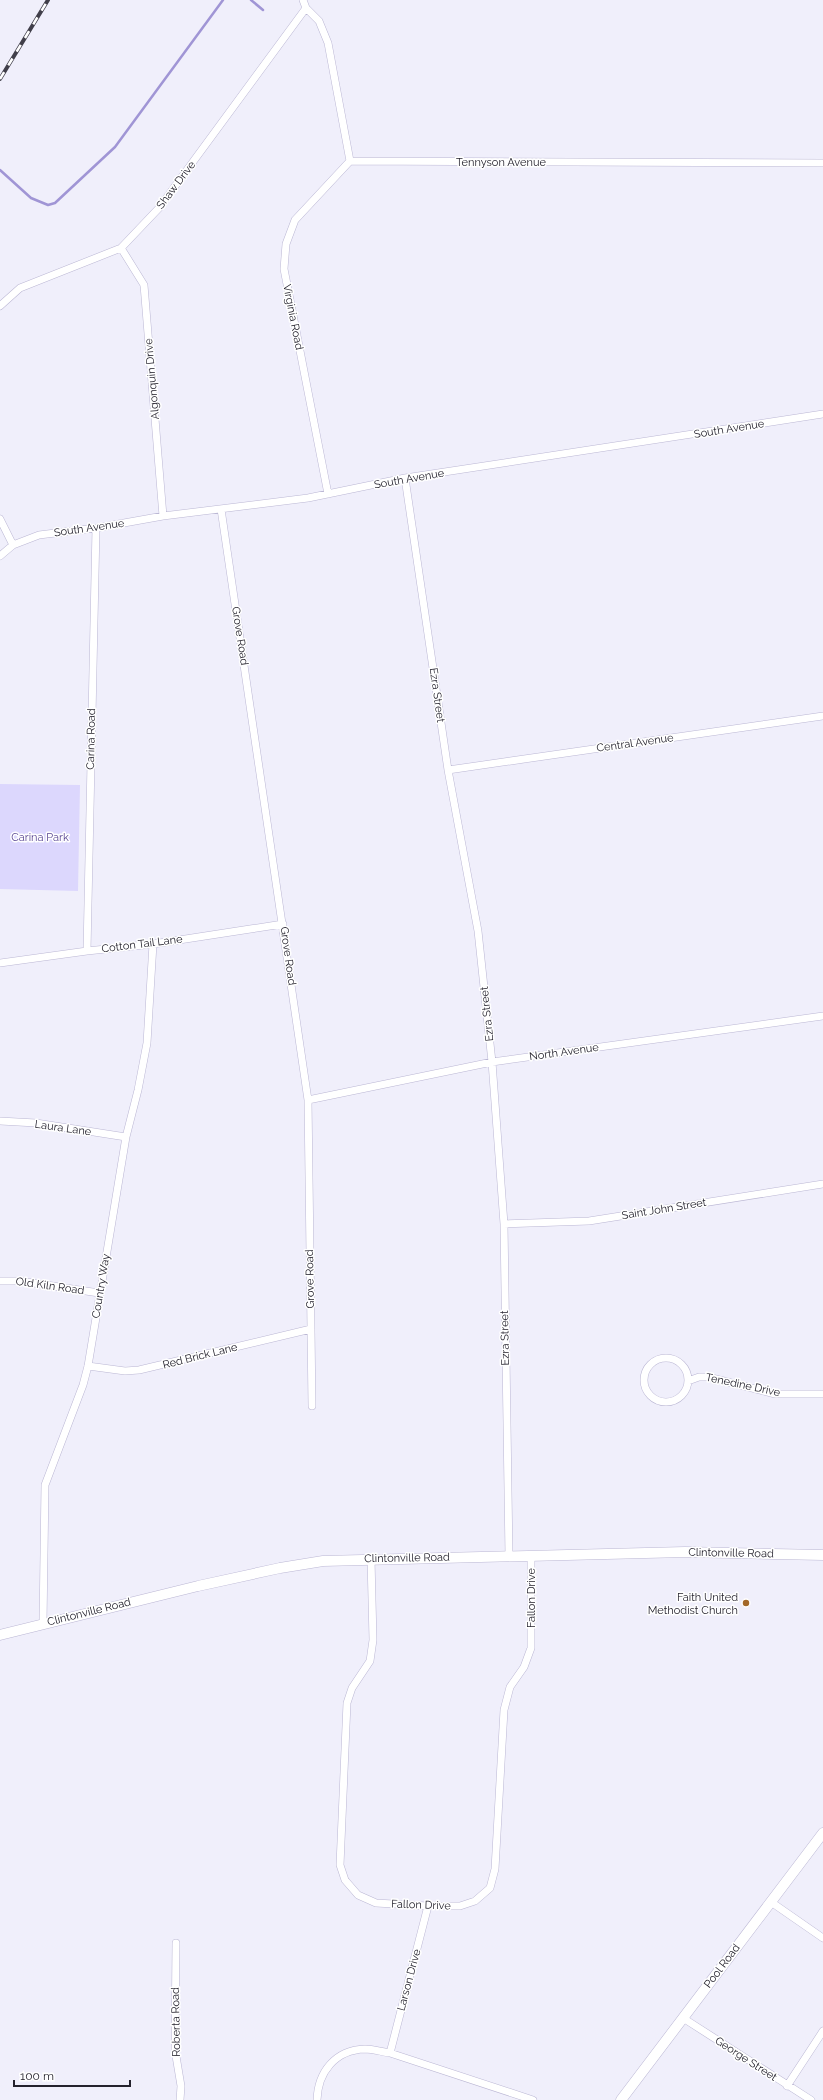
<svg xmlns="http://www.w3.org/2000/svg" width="823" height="2100" font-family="Raleway,sans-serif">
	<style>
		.green { fill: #dcd7fd }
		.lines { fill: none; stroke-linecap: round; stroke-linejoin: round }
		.stream { stroke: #a095d5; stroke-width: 2.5 }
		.street-casing { stroke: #bbb7d4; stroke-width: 8 }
		.secondary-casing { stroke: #bbb7d4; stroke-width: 11 }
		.street { stroke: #fff; stroke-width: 7 }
		.secondary { stroke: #fff; stroke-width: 10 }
		.rail-casing { stroke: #413f4a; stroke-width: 4 }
		.rail { stroke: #fff; stroke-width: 2.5; stroke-dasharray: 8; stroke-linecap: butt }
		.poi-dot { fill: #a36829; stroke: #fff; stroke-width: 1.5 }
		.labels { text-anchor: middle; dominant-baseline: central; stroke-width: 3; stroke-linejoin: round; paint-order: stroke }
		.street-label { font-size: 11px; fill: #24222d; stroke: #fff }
		.park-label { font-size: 11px; fill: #584592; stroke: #fff }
		.poi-label { font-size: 11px; fill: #24222d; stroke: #fff; text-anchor: end }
	</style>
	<rect width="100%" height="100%" fill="#f0effb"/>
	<path class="green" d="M0,784L80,785L78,891L0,889Z"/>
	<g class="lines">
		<path class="stream" d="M251,0L263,10
			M0,170L31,198L48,205L55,203L115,147L223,0"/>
		<g class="street-casing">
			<path id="street" d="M303,0L306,8L319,21L328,43L350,161L823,163
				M121,248L144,285L163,516
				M0,306L20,288L121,248L159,208L306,8
				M405,478L448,770L478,931L492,1062L504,1224L509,1556
				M328,494L284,269L286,244L295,220L350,161
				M221,509L308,1100L312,1406
				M0,519L13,545
				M0,556L13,545L39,535L96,528L163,516L308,498L405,478L823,414
				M448,770L823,716
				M87,951L96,528
				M0,963L87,951L153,944L283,924
				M308,1100L492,1062L823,1016
				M0,1121L36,1123L126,1137
				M504,1224L589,1221L823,1184
				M0,1281H20L99,1293
				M644 1380a22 22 0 1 1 44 0a22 22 0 1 1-44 0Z
				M88,1366L125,1371L139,1370L311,1329
				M688,1381L699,1377H708L775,1394H823
				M371,1559L373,1640L370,1661L352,1688L347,1703L340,1865L345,1880L358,1895L376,1903L428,1906H460L475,1901L490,1888L495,1869L504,1710L510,1687L524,1667L531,1648V1556
				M43,1624L45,1485L83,1385L88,1366L126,1137L138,1090L147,1043L153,944
				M771,1902L823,1938
				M176,1943L175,2050L181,2086L180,2100
				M683,2018L811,2100
				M390,2053L533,2100
				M787,2086L823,2031
				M317,2100C318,2072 335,2050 365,2049C373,2049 382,2052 390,2053L428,1906"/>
		</g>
		<g class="secondary-casing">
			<path id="secondary" d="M0,1635L198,1586L280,1568L323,1561L685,1552L823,1555
				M621,2100L823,1833"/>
		</g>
		<use href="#street" class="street"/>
		<use href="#secondary" class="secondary"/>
		<g class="rail-casing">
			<path id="rail" d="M0,79L48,0"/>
		</g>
		<use href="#rail" class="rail"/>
	</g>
	<circle class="poi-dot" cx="746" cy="1603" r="4"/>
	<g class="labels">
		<g class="street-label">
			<text x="501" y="162">Tennyson Avenue</text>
			<text transform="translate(176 185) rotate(-53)">Shaw Drive</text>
			<text transform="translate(293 317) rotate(79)">Virginia Road</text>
			<text transform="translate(152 379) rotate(-95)">Algonquin Drive</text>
			<text transform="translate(729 429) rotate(-9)">South Avenue</text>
			<text transform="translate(409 479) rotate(-10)">South Avenue</text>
			<text transform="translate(89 528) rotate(-8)">South Avenue</text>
			<text transform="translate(240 636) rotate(81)">Grove Road</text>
			<text transform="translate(437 695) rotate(82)">Ezra Street</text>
			<text transform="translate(91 739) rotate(-89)">Carina Road</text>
			<text transform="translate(635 743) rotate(-8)">Central Avenue</text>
			<text transform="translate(142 944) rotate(-7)">Cotton Tail Lane</text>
			<text transform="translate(288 956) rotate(82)">Grove Road</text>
			<text transform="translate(487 1014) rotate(-96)">Ezra Street</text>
			<text transform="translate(564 1052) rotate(-8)">North Avenue</text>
			<text transform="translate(63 1128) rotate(8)">Laura Lane</text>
			<text transform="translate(664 1209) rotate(-9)">Saint John Street</text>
			<text transform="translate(310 1279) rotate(-91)">Grove Road</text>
			<text transform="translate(50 1286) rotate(8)">Old Kiln Road</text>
			<text transform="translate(101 1286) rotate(-81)">Country Way</text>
			<text transform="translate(505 1338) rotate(-91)">Ezra Street</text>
			<text transform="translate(200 1356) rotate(-14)">Red Brick Lane</text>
			<text transform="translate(743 1385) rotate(12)">Tenedine Drive</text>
			<text transform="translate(731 1553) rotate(1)">Clintonville Road</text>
			<text transform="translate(407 1558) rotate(-1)">Clintonville Road</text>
			<text transform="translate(531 1598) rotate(-90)">Fallon Drive</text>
			<text transform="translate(89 1612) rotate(-14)">Clintonville Road</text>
			<text transform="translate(421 1905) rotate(2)">Fallon Drive</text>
			<text transform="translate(722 1966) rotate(-53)">Pool Road</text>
			<text transform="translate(409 1980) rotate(-75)">Larson Drive</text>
			<text transform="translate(176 2022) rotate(-91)">Roberta Road</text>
			<text transform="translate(746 2059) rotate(33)">George Street</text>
		</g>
		<g class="park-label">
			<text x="40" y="837">Carina Park</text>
		</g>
		<g class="poi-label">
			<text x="738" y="1597">Faith United<tspan x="738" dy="13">Methodist Church</tspan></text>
		</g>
	</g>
	<path d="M14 2080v6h116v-6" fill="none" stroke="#24222d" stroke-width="2"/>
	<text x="20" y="2080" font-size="12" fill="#24222d" stroke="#ffffff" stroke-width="3" paint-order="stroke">100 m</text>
</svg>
